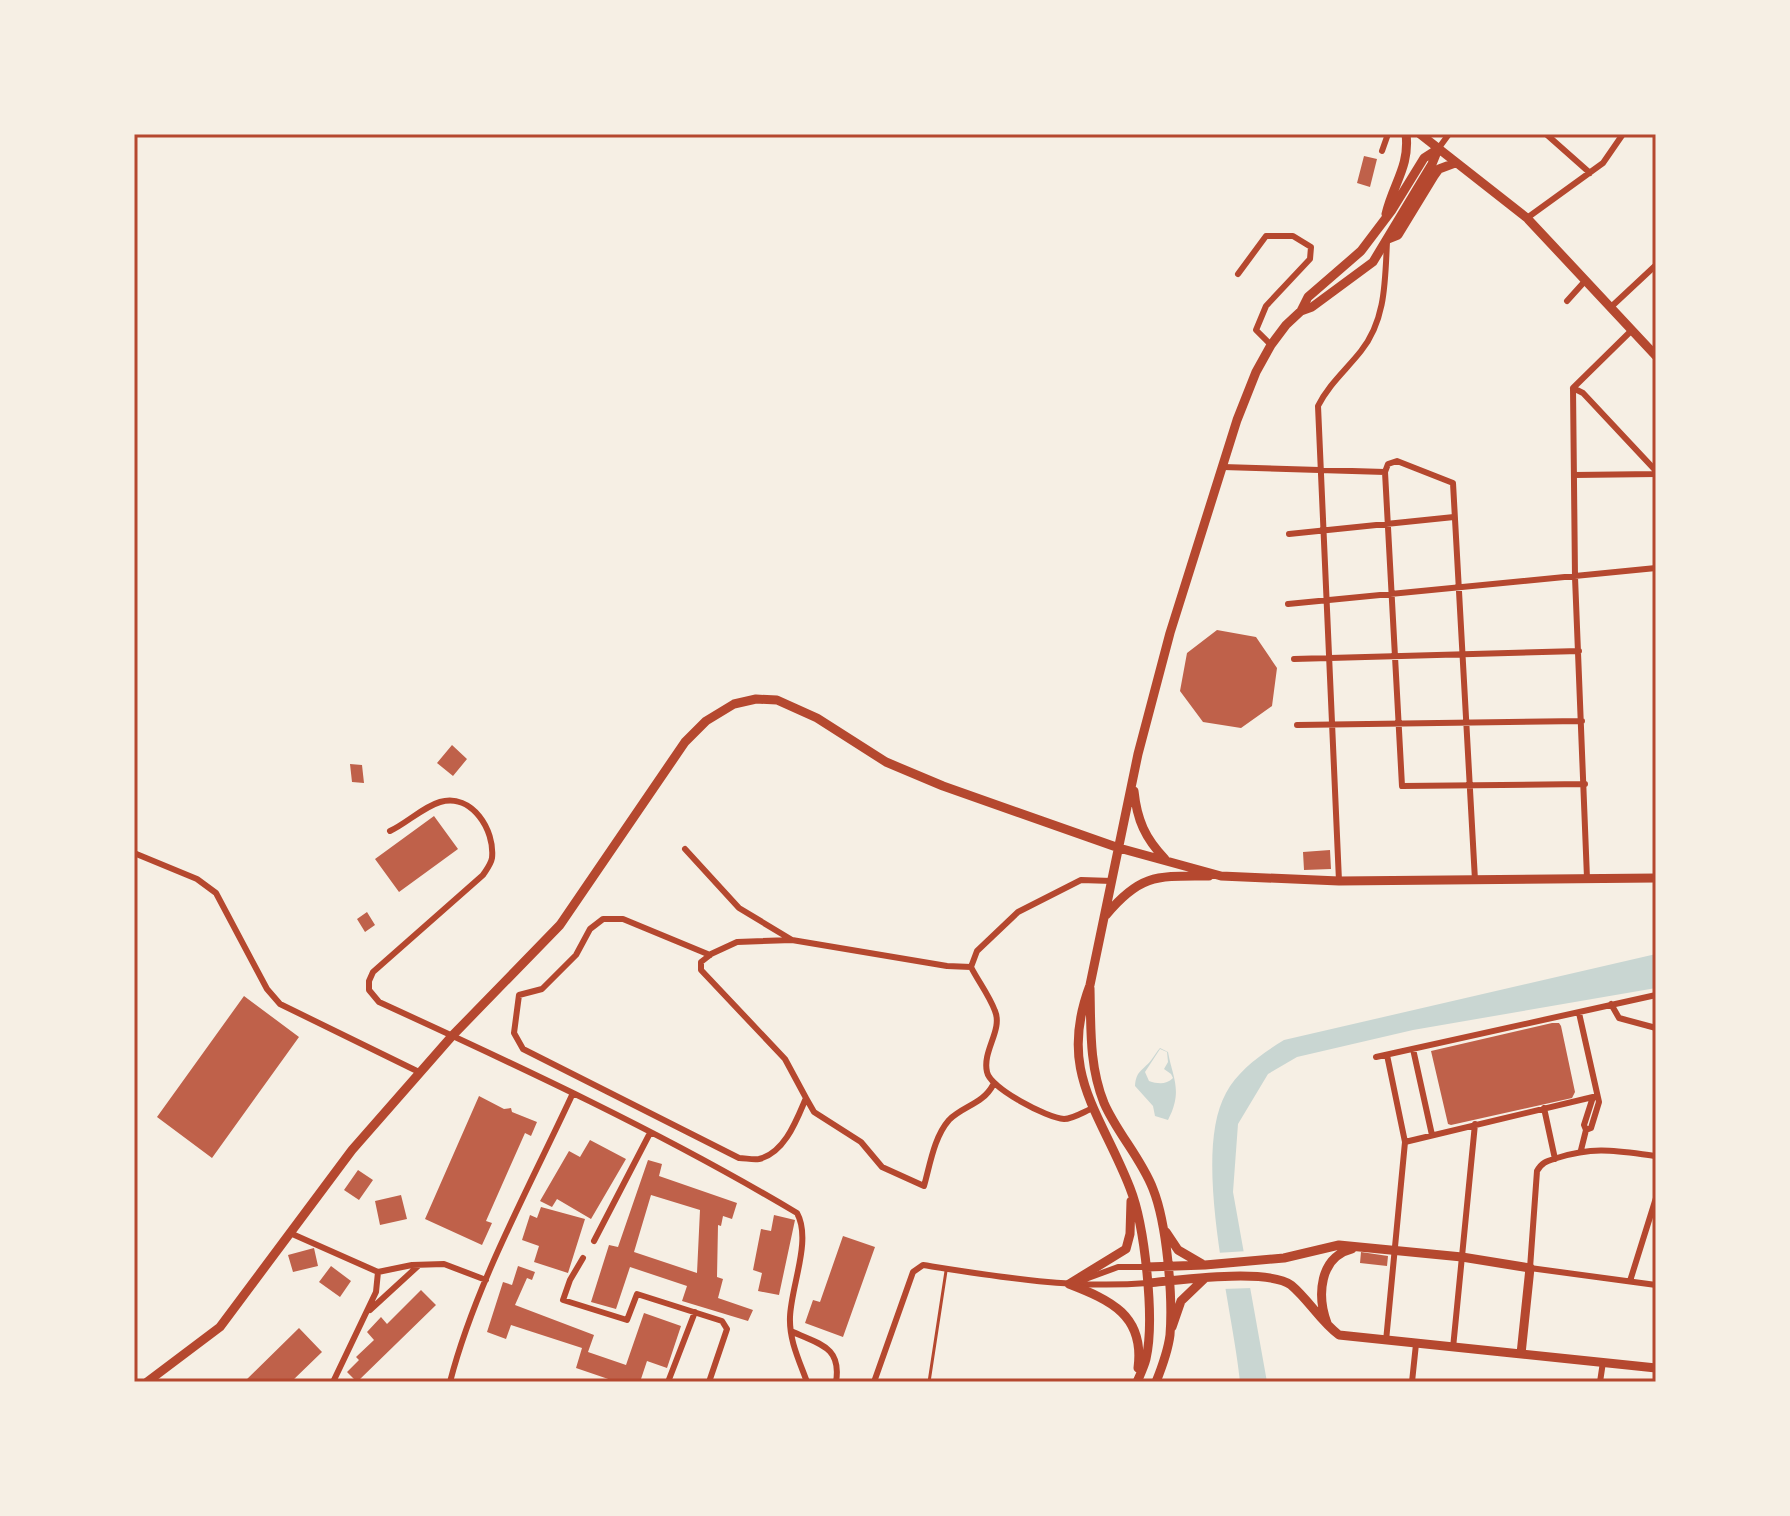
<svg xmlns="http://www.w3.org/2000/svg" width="1790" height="1516" font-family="'Noto Serif',serif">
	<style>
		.water { fill: #c9d6d2; fill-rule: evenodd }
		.pier { fill: #f6efe4 }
		.building { fill: #bf614a; fill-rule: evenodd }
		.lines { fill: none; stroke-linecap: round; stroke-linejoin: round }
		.service { stroke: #b5482f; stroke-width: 3 }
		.minor { stroke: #b5482f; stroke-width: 6 }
		.primary { stroke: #b5482f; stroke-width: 9 }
		.neatline { fill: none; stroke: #b5482f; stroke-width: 3 }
	</style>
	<rect width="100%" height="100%" fill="#f6efe4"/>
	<path class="water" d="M1656,954V988L1413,1030L1297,1057L1268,1074L1238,1124L1233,1192L1267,1382H1240C1233,1309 1191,1156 1226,1093C1238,1070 1263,1053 1284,1040Z
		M1160,1048L1168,1052C1173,1079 1183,1091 1168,1120L1155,1116L1153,1106L1135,1086C1136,1070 1144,1070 1152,1059C1155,1055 1157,1051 1160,1048ZM1160,1049L1167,1052L1168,1062L1164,1069L1171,1074L1173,1078C1166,1085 1158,1084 1149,1081L1145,1072Z"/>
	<path class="pier" d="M1248,1251L1252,1288L1222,1289L1216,1253Z"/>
	<path class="building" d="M1364,156L1377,159L1370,187L1357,183Z
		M1217,630L1256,637L1277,668L1272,706L1241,728L1203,722L1180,691L1187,653Z
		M452,745L467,759L453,776L437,763Z
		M350,764L362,765L364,783L352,782Z
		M434,816L458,849L399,892L375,859Z
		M1330,850L1331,869L1304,870L1303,852Z
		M367,912L375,925L365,932L357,919Z
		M244,996L299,1037L212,1158L157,1117Z
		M1552,1023H1559L1561,1026L1575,1092L1572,1098L1451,1125L1448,1124L1431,1051Z
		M479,1096L504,1109L511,1108L512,1112L537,1122L531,1136L525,1133L486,1221L492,1223L482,1245L425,1219Z
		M590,1140L626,1159L591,1219L557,1199L552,1207L540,1201L569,1151L580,1157Z
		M648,1160L662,1164L659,1176L737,1203L732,1219L723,1216L721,1226L718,1225L717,1277L723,1279L718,1298L753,1310L748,1321L682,1301L687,1286L630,1267L616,1309L591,1302L609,1245L618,1247ZM651,1195L700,1210L697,1273L634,1252Z
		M358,1170L373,1180L359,1200L344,1190Z
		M401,1195L407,1219L380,1225L375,1201Z
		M541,1207L585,1219L568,1273L534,1262L539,1246L522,1240L530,1215L537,1218Z
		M774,1215L795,1220L779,1295L758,1291L762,1273L753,1270L761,1229L771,1231Z
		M843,1236L875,1247L843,1337L805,1323L813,1300L820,1302Z
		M314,1248L318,1266L293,1272L288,1255Z
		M1361,1252L1388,1256L1387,1266L1360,1263Z
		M331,1266L351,1281L340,1297L319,1282Z
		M518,1266L535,1272L532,1280L527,1278L515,1305L594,1335L588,1352L626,1365L644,1313L681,1326L667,1368L647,1361L640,1382H617L576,1368L582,1348L511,1325L506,1339L487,1332L503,1282L512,1285Z
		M421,1290L436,1305L357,1382L347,1372L359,1360L356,1357L374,1340L367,1332L381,1317L387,1324Z
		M299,1328L322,1352L291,1382H244Z"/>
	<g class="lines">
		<path class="service" d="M929,1382L946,1271"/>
		<path class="minor" d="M1546,134L1590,173
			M1438,149L1449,134
			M1382,151L1388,134
			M1527,218L1603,163L1623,134
			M1238,274L1266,236H1293L1311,247L1310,259L1266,306L1256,330L1271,345
			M1567,301L1585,281
			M1611,307L1656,265
			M1573,388L1583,393L1656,471
			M1223,467L1385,472
			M1385,472L1402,786L1585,784
			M1385,472L1388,464L1397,461L1453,483L1475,880
			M1574,475L1656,474
			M1289,534L1454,517
			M1288,604L1656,568
			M1294,659L1579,651
			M1297,725L1582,721
			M390,831C407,823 423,807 440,802C472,793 495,830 492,858C491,864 487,869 483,875L373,972L369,981V990L379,1002C521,1067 663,1133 797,1213C812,1240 791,1286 790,1317C789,1340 799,1360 807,1382
			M685,849L739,908L792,940L947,966L971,967C978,981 989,995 995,1011C1003,1030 982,1051 987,1072C990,1088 1047,1118 1064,1119C1073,1119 1085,1111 1093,1108
			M134,853L197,879L216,893L267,989L280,1004L419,1072
			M1587,878L1575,577L1573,388L1632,330
			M1339,881L1318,406C1329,384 1346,370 1361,351C1386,320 1385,280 1387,242
			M710,955L623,919H603L590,929L576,955L542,989L519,995L514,1033L523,1049L739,1158C745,1158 753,1160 759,1159C785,1153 797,1119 806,1098L785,1059L701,970V962L710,955L711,954L737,942L792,940
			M971,967L977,951L1018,912L1081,880L1112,881
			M1611,1004L1619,1018L1656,1028
			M1579,1013L1599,1102L1591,1128L1586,1130
			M1413,1049L1432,1135
			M1376,1057L1656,995
			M806,1098L814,1112L861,1142L882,1167L924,1186C930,1165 934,1137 949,1120C963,1106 983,1104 993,1085
			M1544,1108L1555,1159
			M1405,1142L1597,1096
			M1581,1150L1586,1130L1584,1125L1593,1097
			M1656,1156C1616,1151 1596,1146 1557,1158C1547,1161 1542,1162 1537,1171L1530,1268L1656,1285
			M290,1233L378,1272L412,1265L444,1264L486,1280
			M594,1241L650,1133
			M583,1258L570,1280L563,1300L627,1320L637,1294L722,1321L727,1329L709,1382
			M1080,1281L1118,1267H1146
			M1630,1281L1656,1198
			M370,1310L418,1266
			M791,1331C818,1344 842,1346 836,1382
			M1386,1341L1405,1142L1387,1055
			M1453,1348L1475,1124
			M333,1382L376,1292L378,1272
			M450,1382C475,1285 531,1184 573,1093
			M668,1382L695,1312
			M874,1382L913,1272L923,1265C999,1277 1070,1289 1148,1283
			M1412,1382L1416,1344
			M1600,1382L1603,1362"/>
		<path class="primary" d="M1420,134L1527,218L1656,356
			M1386,214C1393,184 1410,166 1406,134
			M1388,239L1398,235L1434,176L1439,169L1455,163
			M1301,311L1312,307L1373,262L1432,164L1438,149
			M1134,791C1137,820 1145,838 1165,859
			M1106,915C1141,873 1158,876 1209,876
			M1090,988C1091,1027 1089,1066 1104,1103C1117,1133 1141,1158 1153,1189C1167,1224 1173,1297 1170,1335C1168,1351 1162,1367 1156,1382
			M1166,1232L1178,1250L1202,1264
			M1147,1267L1205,1265L1284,1258L1339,1245L1462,1257L1530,1268L1521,1354
			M1148,1283C1178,1280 1269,1268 1291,1285C1309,1300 1320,1321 1339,1335L1656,1368
			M1069,1284C1110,1300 1145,1315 1138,1368
			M1069,1284L1126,1249L1130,1234L1131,1201
			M1327,1323C1317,1296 1319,1257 1352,1249
			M1172,1327L1181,1301L1205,1278
			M147,1382L220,1327L352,1150L452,1036L560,925L685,742L706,721L734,704L756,699L777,700L817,718L886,762L943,786L1119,848L1221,876L1339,881L1656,878
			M1137,1382C1140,1375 1144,1367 1146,1359C1155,1320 1145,1226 1130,1188C1100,1111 1057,1072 1090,985L1138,754L1170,633L1237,420L1256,372L1271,345L1286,325L1301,311L1308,297L1361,251L1392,210L1424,158L1438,149"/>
	</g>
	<rect width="1790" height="1516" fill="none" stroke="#f6efe4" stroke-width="272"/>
	<rect x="136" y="136" width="1518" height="1244" class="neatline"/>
</svg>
